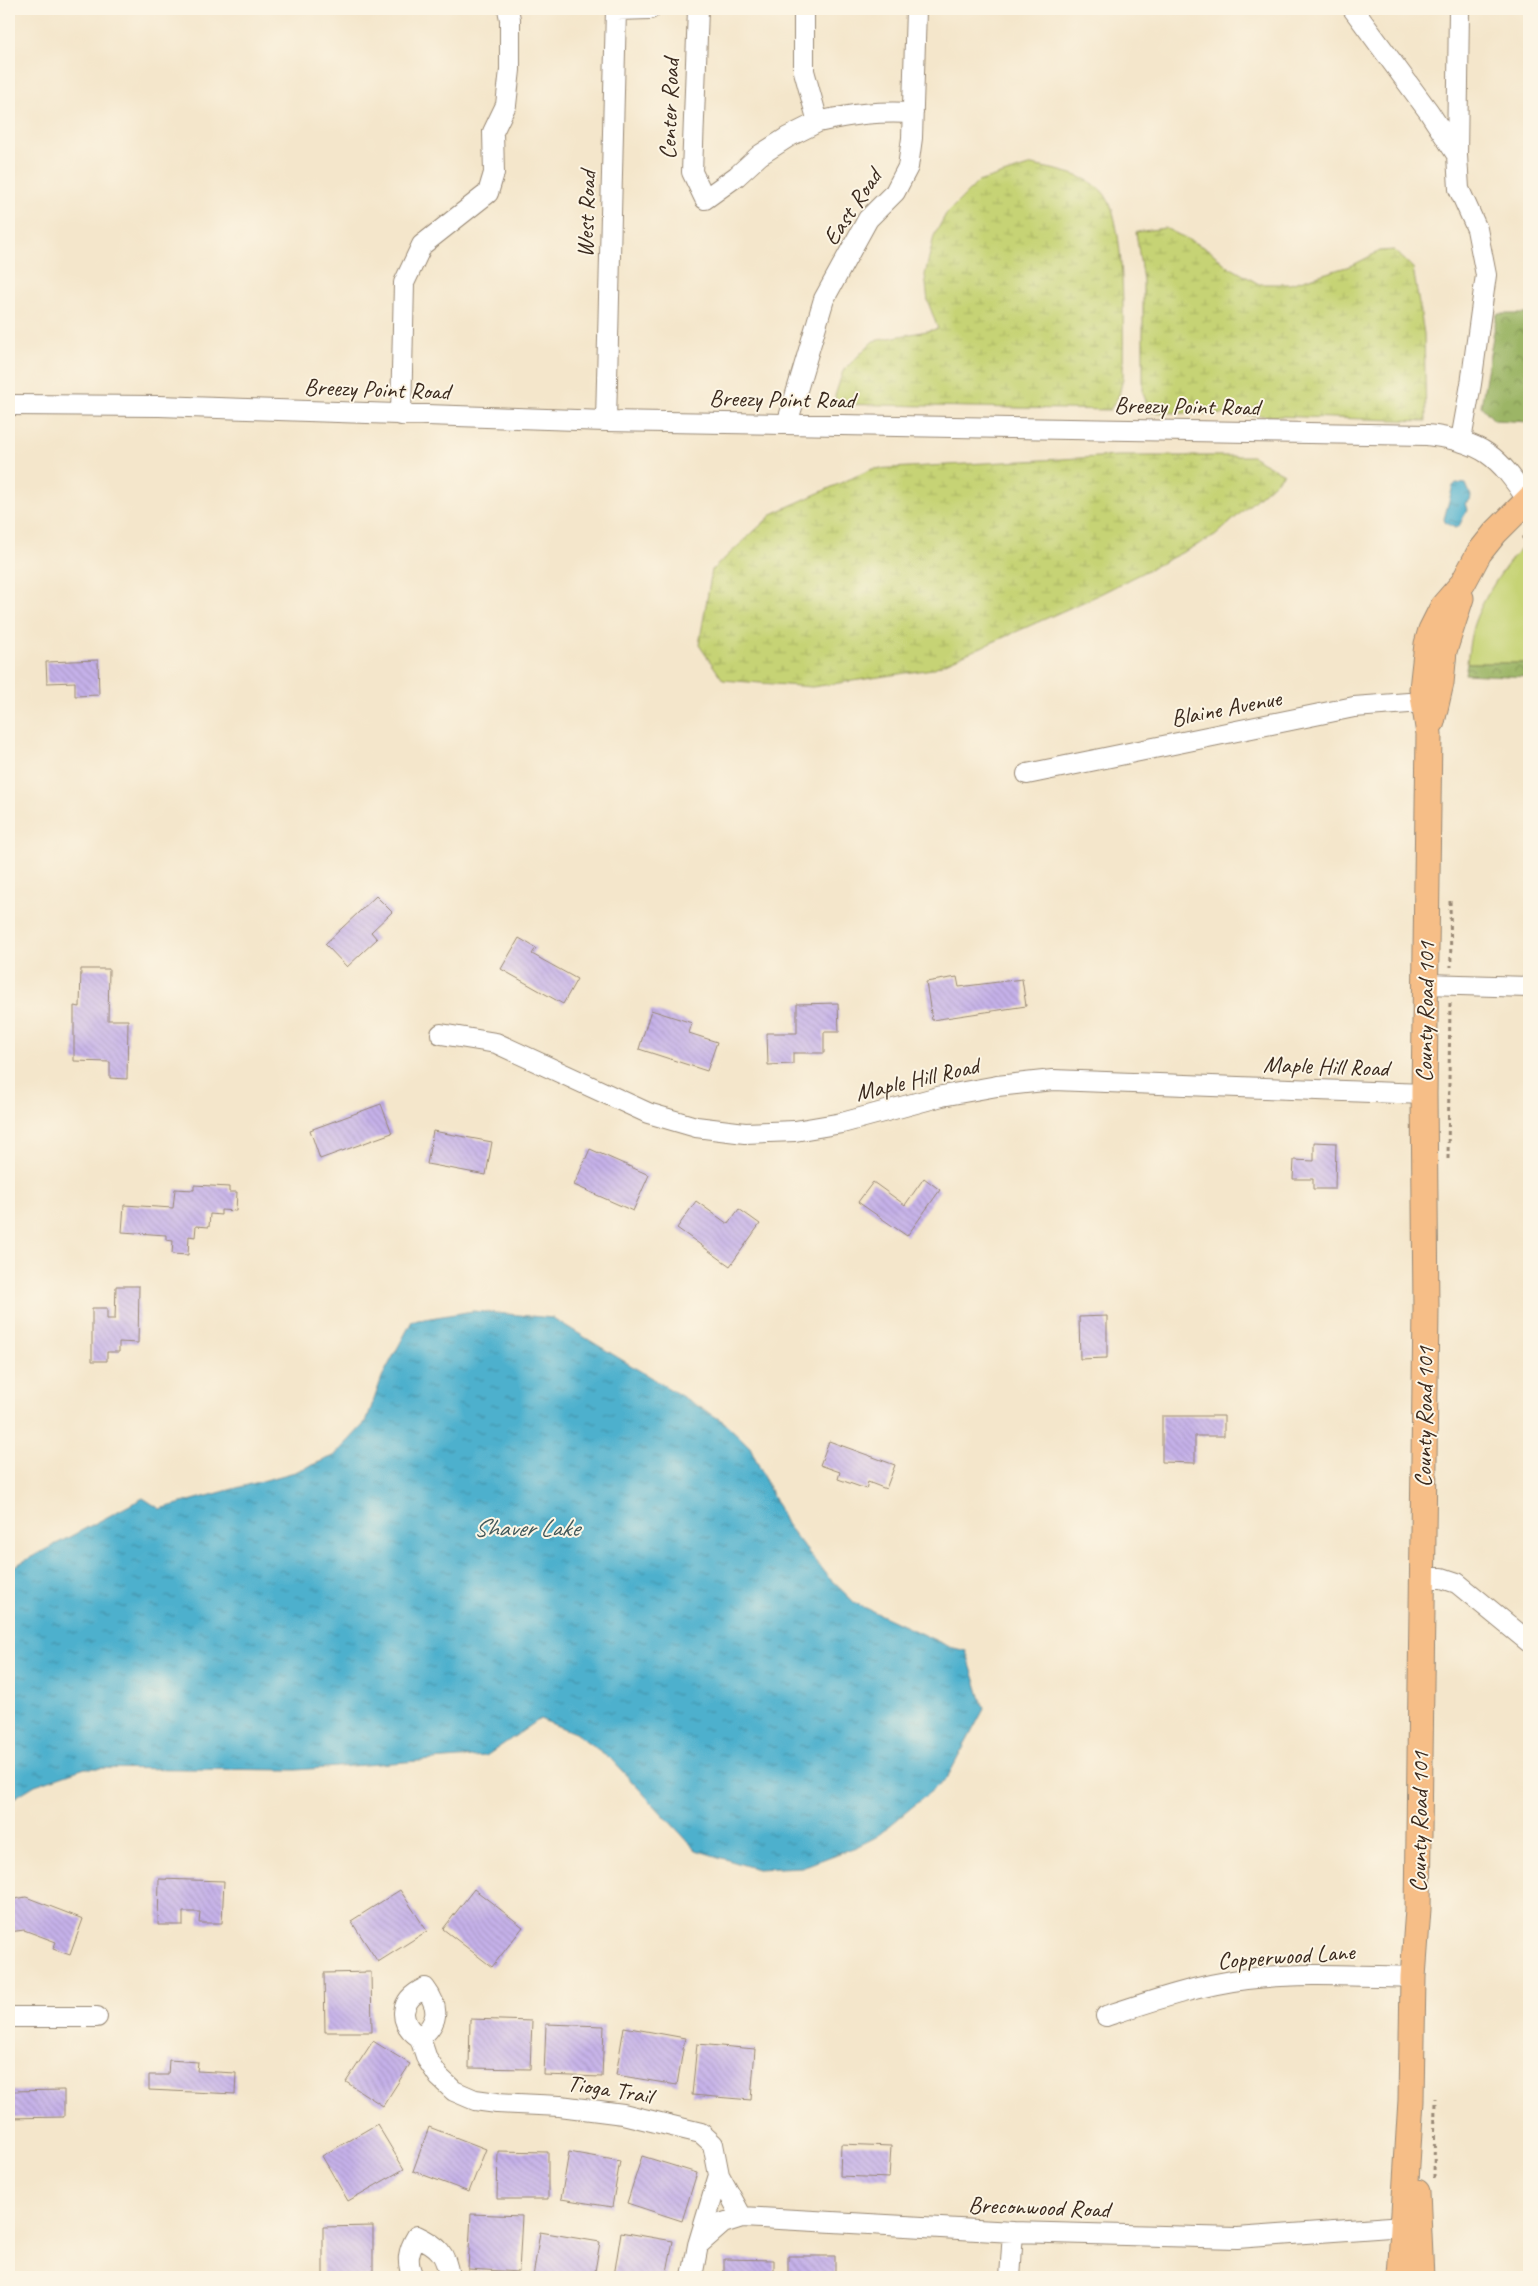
<svg xmlns="http://www.w3.org/2000/svg" width="1538" height="2286" font-family="Caveat,sans-serif">
	<style>
		.green { fill: #c6d375; stroke: #807e4a }
		.forest { fill: url(#forest-crowns); stroke: #6c7042 }
		.wetland { fill: url(#wetland-marsh); stroke: #807e4a }
		.water { fill: url(#water-ripples); stroke: #446d76 }
		.building { fill: url(#building-back-hatch) }
		.lines { fill: none; stroke-linecap: round; stroke-linejoin: round }
		.minor-casing { stroke: #988874; stroke-width: 22 }
		.major-casing { stroke: #988874; stroke-width: 27 }
		.path { stroke: #988874; stroke-width: 3; stroke-dasharray: 4 4; stroke-linecap: butt }
		.minor { stroke: #fff; stroke-width: 20 }
		.major { stroke: #f6be87; stroke-width: 25 }
		.labels { text-anchor: middle; dominant-baseline: central; stroke-width: 4; stroke-linejoin: round; paint-order: stroke }
		.street-label { font-size: 24px; fill: #3b2a1e; stroke: #fcf5e5 }
		.water-label { font-size: 25px; font-style: italic; fill: #42595b; stroke: #fcf5e5 }
	</style>
	<defs>
		<pattern id="forest-crowns" width="20" height="18" patternUnits="userSpaceOnUse" patternTransform="scale(1.25)"><rect width="20" height="18" fill="#9cb566"/><path d="M2 6a3 3 0 1 1 6 0M12 15a3 3 0 1 1 6 0" fill="none" stroke="#809353"/></pattern>
		<pattern id="wetland-marsh" width="20" height="14" patternUnits="userSpaceOnUse" patternTransform="scale(1.25)"><rect width="20" height="14" fill="#c6d375"/><path d="M1 5h8M5 5V1M11 12h8M15 12V8" fill="none" stroke="#abb565"/></pattern>
		<pattern id="water-ripples" width="26" height="14" patternUnits="userSpaceOnUse" patternTransform="scale(1.25)"><rect width="26" height="14" fill="#4eb0cd"/><path d="M2 4q2-2 4 0t4 0M15 11q2-2 4 0t4 0" fill="none" stroke="#428fa6"/></pattern>
		<pattern id="building-back-hatch" width="6" height="6" patternUnits="userSpaceOnUse" patternTransform="scale(1.25)"><rect width="6" height="6" fill="#c5b1e9"/><path d="M-1 5l2 2M0 0l6 6M5-1l2 2" fill="none" stroke="#aa98c7"/></pattern>
	</defs>
	<rect width="100%" height="100%" fill="#fcf5e5"/>
	<filter id="ink" filterUnits="userSpaceOnUse"><feTurbulence type="fractalNoise" baseFrequency=".02" numOctaves="2"/><feDisplacementMap in="SourceGraphic" scale="10" xChannelSelector="R" yChannelSelector="G"/><feConvolveMatrix kernelMatrix="1 2 1 2 8 2 1 2 1" color-interpolation-filters="sRGB"/></filter>
	<filter id="wash" filterUnits="userSpaceOnUse"><feTurbulence type="fractalNoise" baseFrequency=".0096" numOctaves="4" result="noise"/><feDisplacementMap in="SourceGraphic" scale="20" xChannelSelector="R" yChannelSelector="G"/><feGaussianBlur stdDeviation="1.12" result="paint"/><feColorMatrix in="noise" values="0 0 0 0 0 0 0 0 0 0 0 0 0 0 0 0 0 1.4 0 .05"/><feComposite in="paint" operator="in"/></filter>
	<g filter="url(#wash)">
		<rect width="100%" height="100%" fill="#f4e6cb"/>
		<path class="green" d="M1529,540V663H1467C1469,649 1470,634 1475,621C1485,594 1509,559 1529,540Z"/>
		<path class="forest" d="M1497,314H1529V422L1494,420L1481,406Z
			M1467,663H1529V677L1465,674Z"/>
		<path class="wetland" d="M1032,165C1055,170 1090,174 1105,195C1127,225 1123,338 1123,378L1119,395L1110,410L837,404L835,396L843,371L873,341L938,329L928,302L925,275L934,236L946,214L978,182Z
			M1165,228L1209,250L1226,265L1259,284H1290L1353,265L1380,251L1394,250L1413,268L1424,334L1426,421L1150,412L1143,393V281L1136,232Z
			M1118,456H1252L1284,474L1215,536L1090,599L932,669L812,687L723,680L699,645L712,570L774,513L872,469Z"/>
		<path class="water" d="M1456,483L1466,484L1471,496L1470,500L1465,503L1467,510L1459,526L1455,528L1445,522L1444,519L1453,486Z
			M473,1311L553,1318L724,1422L750,1447L786,1524L827,1576L855,1603L950,1647L966,1651L984,1709L947,1778L876,1837L856,1847L802,1867L757,1869L696,1850L610,1758L575,1733L540,1719L486,1756L296,1770L85,1768L35,1785L9,1801V1569L143,1498L160,1509L295,1472L334,1456L366,1422L382,1377L412,1321Z"/>
		<g id="blocks">
			<path class="building" d="M98,660L99,695L75,696V682L47,683L46,662Z
				M376,896L392,912L371,932L377,939L347,967L325,944Z
				M519,938L536,948L532,954L577,979L563,1004L501,969Z
				M81,969H109L108,1020H128L127,1079L110,1078V1062L74,1061V1006L80,1007Z
				M957,977L959,987L1022,979L1026,1006L932,1020L926,982Z
				M838,1003L839,1032H824V1053H793V1064L768,1065L767,1033H797V1004Z
				M651,1010L692,1023L689,1033L717,1042L707,1071L639,1049Z
				M381,1104L392,1133L320,1159L310,1130Z
				M433,1131L492,1142L486,1175L427,1164Z
				M1314,1142L1336,1143L1335,1189H1313V1179H1293L1294,1160L1314,1161Z
				M590,1149L649,1175L633,1211L574,1185Z
				M924,1178L940,1190L907,1236L858,1202L873,1182L905,1205Z
				M194,1185L229,1187V1192H237L236,1211L221,1210V1215L210,1214L209,1227L196,1226L195,1237L189,1236L188,1255L172,1254L173,1241L166,1240V1235L122,1232L124,1205L173,1208L175,1189L194,1190Z
				M696,1201L728,1224L739,1209L760,1224L730,1266L677,1228Z
				M116,1286H139L138,1343L119,1342V1352H107V1361H92V1308H107V1319H115Z
				M1107,1316V1358L1080,1359L1079,1317Z
				M1162,1416H1224V1436H1195V1463L1162,1462Z
				M829,1441L895,1465L886,1489L868,1482L866,1489L838,1479L840,1472L820,1465Z
				M159,1879L224,1881L222,1923H199L200,1912H183V1925H158Z
				M474,1889L523,1927L492,1967L443,1929Z
				M400,1890L427,1931L378,1962L351,1921Z
				M26,1897L83,1919L70,1955L53,1949L56,1942L24,1930L9,1932V1900Z
				M371,1972L372,2032H325L324,1973Z
				M470,2019L532,2021L530,2069L469,2068Z
				M546,2024L604,2026L602,2077L544,2075Z
				M624,2027L685,2038L677,2085L616,2075Z
				M373,2041L410,2064L383,2106L346,2082Z
				M697,2044L755,2049L751,2100L692,2095Z
				M169,2060L198,2062L197,2071L236,2073L235,2094L149,2090V2075H168Z
				M64,2090V2117L9,2118V2091Z
				M377,2124L404,2169L348,2201L322,2156Z
				M429,2127L486,2149L469,2192L413,2171Z
				M841,2144L891,2146L889,2178L840,2176Z
				M498,2151L548,2152V2199H497Z
				M569,2152L620,2161L612,2207L561,2199Z
				M642,2156L697,2173L682,2221L627,2203Z
				M471,2214L522,2216L519,2272L468,2269Z
				M373,2226V2277H323V2227Z
				M540,2232L600,2242L594,2277H533Z
				M621,2232L673,2241L666,2277L614,2276Z
				M788,2256H835V2277H788Z
				M724,2259L774,2260V2277H724Z"/>
		</g>
	</g>
	<g filter="url(#ink)">
		<use href="#blocks" fill-opacity="0" stroke="#988874" stroke-width="1"/>
		<g class="lines">
			<g class="minor-casing">
				<path id="minor" d="M698,9L692,172L705,199L737,176L760,155L788,137L818,122
					M804,9V71L818,122C852,114 879,111 913,113
					M1353,9L1429,112L1457,155
					M1459,9L1457,155L1459,189L1477,229L1486,275L1471,384L1461,440
					M616,10L650,9
					M9,405L159,406L606,421L1427,435C1482,441 1499,456 1528,501
					M401,415L404,283L422,245L488,193L494,173L493,132L506,105L510,70V19L508,9
					M606,421L616,9
					M787,424L824,299L868,219L895,192L908,167L912,138L916,9
					M1027,774L1354,707L1436,701
					M1426,984L1529,987
					M441,1034L496,1043L648,1113L696,1127L745,1133L795,1131L842,1123L942,1096L997,1086L1053,1080L1424,1094
					M1422,1578H1442L1457,1583L1529,1642
					M425,1988C440,2008 439,2022 420,2038C397,2022 399,2000 425,1988Z
					M1106,2016C1151,2001 1198,1985 1246,1979C1302,1972 1358,1976 1413,1977
					M9,2017H97
					M420,2038L427,2059L439,2077L454,2091L475,2100L497,2103L560,2106L623,2114L701,2133L713,2144L719,2175L698,2245L692,2277
					M719,2175L742,2217
					M698,2245L723,2223L742,2217L1013,2232L1237,2238L1418,2225
					M413,2277C406,2261 408,2251 417,2236C438,2246 446,2253 449,2277
					M1010,2277L1013,2232"/>
			</g>
			<g class="major-casing">
				<path id="major" d="M1432,722L1441,683L1444,651L1461,598
					M1417,2192L1421,2277
					M1400,2277L1411,2100L1413,1977L1418,1909L1426,1309L1424,1094L1429,734L1422,689L1427,644L1431,630L1443,606L1463,583L1479,553L1495,533L1529,499"/>
			</g>
			<path class="path" d="M1522,539L1529,533
				M1450,901L1451,967
				M1448,1159L1450,1003
				M1434,2179L1435,2098"/>
			<use href="#minor" class="minor"/>
			<use href="#major" class="major"/>
		</g>
	</g>
	<g class="labels">
		<g class="street-label">
			<text transform="translate(669 109) rotate(-88)">Center Road</text>
			<text transform="translate(852 207) rotate(-56)">East Road</text>
			<text transform="translate(586 214) rotate(-88)">West Road</text>
			<text transform="translate(377 389) rotate(2)">Breezy Point Road</text>
			<text transform="translate(782 399) rotate(1)">Breezy Point Road</text>
			<text transform="translate(1187 406) rotate(1)">Breezy Point Road</text>
			<text transform="translate(1226 708) rotate(-11)">Blaine Avenue</text>
			<text transform="translate(1425 1012) rotate(-89)">County Road 101</text>
			<text transform="translate(1326 1066) rotate(2)">Maple Hill Road</text>
			<text transform="translate(917 1079) rotate(-13)">Maple Hill Road</text>
			<text transform="translate(1424 1417) rotate(-89)">County Road 101</text>
			<text transform="translate(1419 1822) rotate(-89)">County Road 101</text>
			<text transform="translate(1286 1956) rotate(-4)">Copperwood Lane</text>
			<text transform="translate(610 2089) rotate(9)">Tioga Trail</text>
			<text transform="translate(1039 2207) rotate(2)">Breconwood Road</text>
		</g>
		<g class="water-label">
			<text x="526" y="1528">Shaver Lake</text>
		</g>
	</g>
	<rect width="1538" height="2286" fill="none" stroke="#fcf5e5" stroke-width="30"/>
</svg>
